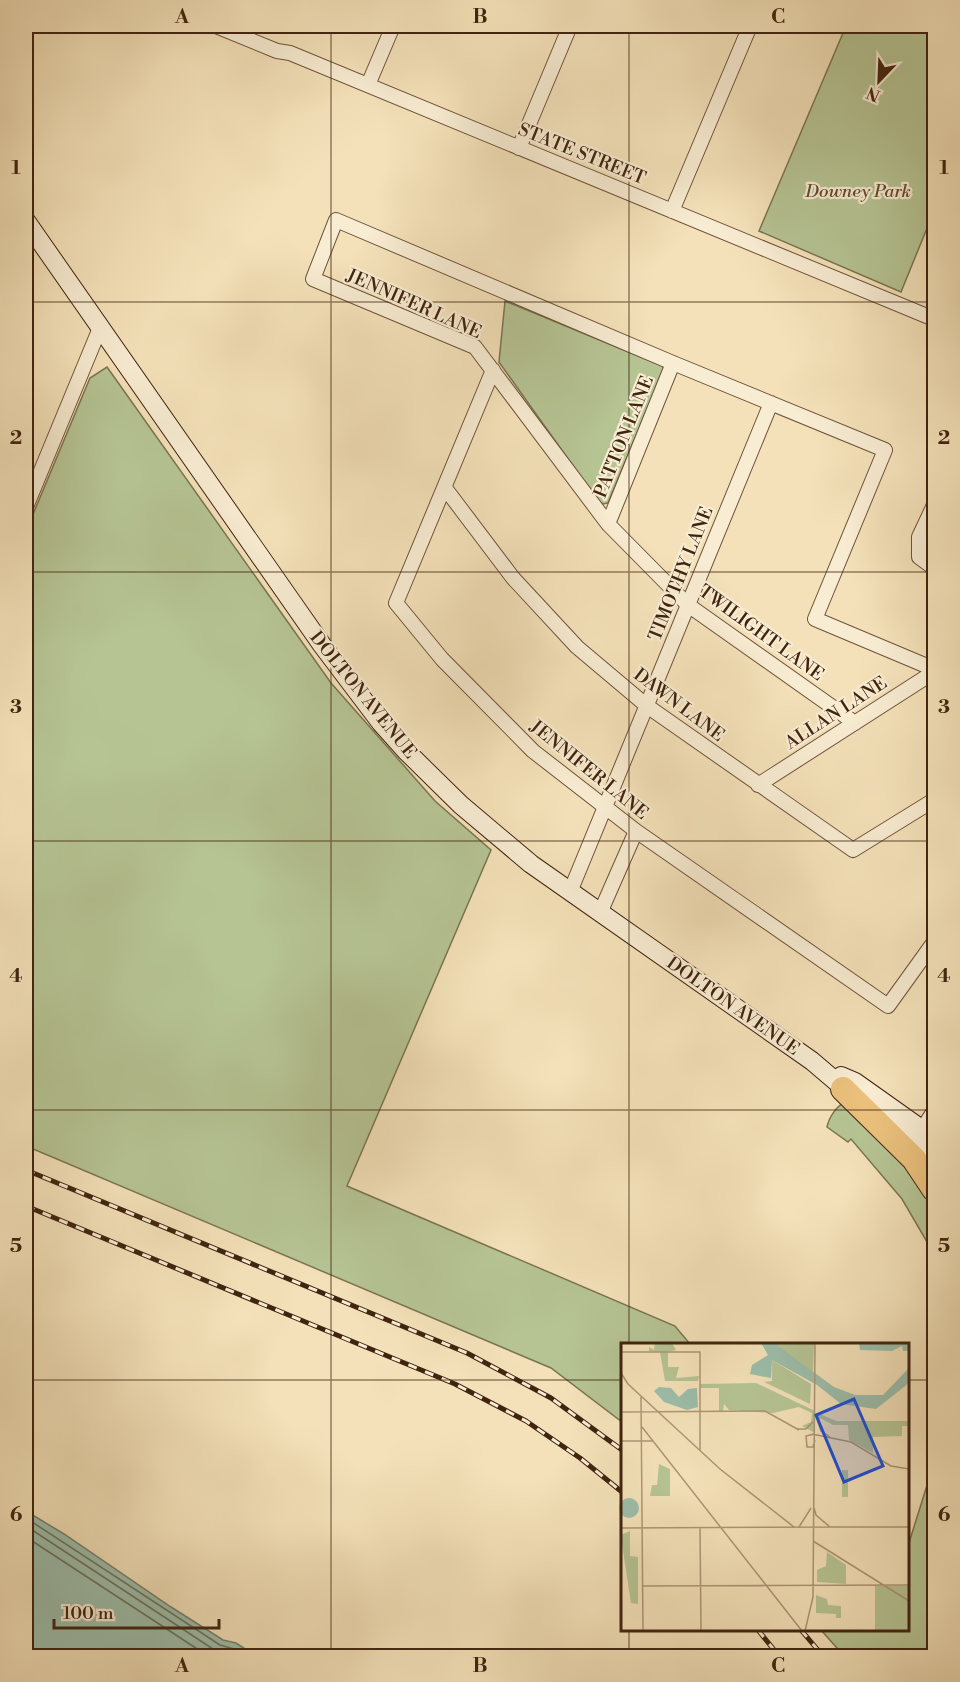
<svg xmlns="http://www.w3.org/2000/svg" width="960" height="1682" font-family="'Libre Bodoni',serif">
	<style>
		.green { fill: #b6c494; stroke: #7b7452; stroke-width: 1.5 }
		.water { fill: #9cbeab; stroke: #77806d; stroke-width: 1.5 }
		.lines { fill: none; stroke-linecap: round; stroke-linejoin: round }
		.shore { stroke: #6e715d; stroke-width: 1.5 }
		.street-casing { stroke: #6d533a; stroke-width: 16 }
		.secondary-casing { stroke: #40240f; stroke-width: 20 }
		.highway-casing { stroke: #40240f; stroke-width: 26 }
		.street { stroke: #f8ecd2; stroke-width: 14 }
		.secondary { stroke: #f8ecd2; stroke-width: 18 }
		.highway { stroke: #eac07c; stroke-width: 24 }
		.rail-casing { stroke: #40240f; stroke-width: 5 }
		.rail { stroke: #f8ecd2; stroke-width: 3; stroke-dasharray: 9; stroke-linecap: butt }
		.grid { fill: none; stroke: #40240f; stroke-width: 1.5; stroke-opacity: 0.55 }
		.labels { text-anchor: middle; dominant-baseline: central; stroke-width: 4.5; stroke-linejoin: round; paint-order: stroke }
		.street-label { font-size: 18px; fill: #40240f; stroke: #f8ecd2 }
		.park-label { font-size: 18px; font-style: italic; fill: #5e4c30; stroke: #f8ecd2 }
		.inset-road { fill: none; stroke: #ac9575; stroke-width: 1.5 }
		.view { fill: #1d4ed8; fill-opacity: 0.15; stroke: #1d4ed8; stroke-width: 3 }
		.inset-edge { fill: none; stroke: #40240f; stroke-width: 3 }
		.neatline { fill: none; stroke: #40240f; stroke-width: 2 }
		.grid-label { font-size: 20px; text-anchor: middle; font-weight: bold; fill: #40240f }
	</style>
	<rect width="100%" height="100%" fill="#f4e1b9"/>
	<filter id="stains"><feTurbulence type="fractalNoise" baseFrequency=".00333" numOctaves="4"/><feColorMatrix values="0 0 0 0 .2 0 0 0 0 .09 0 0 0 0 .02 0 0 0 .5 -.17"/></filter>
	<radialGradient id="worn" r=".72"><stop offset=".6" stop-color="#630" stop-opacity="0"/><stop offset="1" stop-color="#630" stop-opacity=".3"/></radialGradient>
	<path class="green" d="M846,26H934V211L901,292L759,231Z
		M505,301L660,365L664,368L608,503L603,504L598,501L499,362Z
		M107,367L331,683L435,801L491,850L347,1186L675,1326L690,1344H622V1422L551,1368L26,1146V531L90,378Z
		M846,1102L917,1177L934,1205V1254L902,1199L851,1139L848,1142L827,1127C829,1117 837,1105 846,1102Z
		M934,1463V1640L929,1656H844L821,1630H908V1546Z"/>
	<path class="water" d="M26,1511L64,1534L171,1607L223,1640L236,1643L256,1656H26Z"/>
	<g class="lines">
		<path class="shore" d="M26,1518L220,1645L234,1649L247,1656
			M26,1526L216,1651L233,1656
			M26,1537L208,1656"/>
		<g class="street-casing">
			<path id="street" d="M216,26L277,51L290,53L934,319
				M368,85L393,26
				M519,148L570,26
				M672,211L750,26
				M493,370L396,603L442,659L533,751L636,831L888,1006L934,942
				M445,488L513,578L577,647L647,706L853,850L934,800
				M934,505L919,537V557L934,568
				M26,507L100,328
				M608,524L673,363
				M855,723L688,605L608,524L475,347L313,279L336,220L673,363L885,450L815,619L934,669
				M758,785L934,672
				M570,892L771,403
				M600,913L636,831
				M917,1137L934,1111"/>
		</g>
		<g class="secondary-casing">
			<path id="secondary" d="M26,221L322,645L381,723L406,751L461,805L531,864L812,1061L853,1096
				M841,1076L855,1082L934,1138
				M890,1123L934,1155"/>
		</g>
		<g class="highway-casing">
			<path id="highway" d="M843,1089L914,1159L934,1189"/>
		</g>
		<use href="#street" class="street"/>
		<use href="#secondary" class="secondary"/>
		<use href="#highway" class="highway"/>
		<g class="rail-casing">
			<path id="rail" d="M26,1170L467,1353L551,1398L622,1450
				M26,1206L455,1384L526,1421L580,1458L622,1492
				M758,1630L779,1656
				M801,1630L823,1656"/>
		</g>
		<use href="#rail" class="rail"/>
	</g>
	<path class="grid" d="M331,26V1656M629,26V1344M26,302H934M26,572H934M26,841H934M26,1110H934M26,1380H622M908,1380H934M629,1630V1656"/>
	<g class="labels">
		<g class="street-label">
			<text transform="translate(582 154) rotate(22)">STATE STREET</text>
			<text transform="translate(414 304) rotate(24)">JENNIFER LANE</text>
			<text transform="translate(624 437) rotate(-68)">PATTON LANE</text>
			<text transform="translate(681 574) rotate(-68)">TIMOTHY LANE</text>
			<text transform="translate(761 633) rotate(36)">TWILIGHT LANE</text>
			<text transform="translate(363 695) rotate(51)">DOLTON AVENUE</text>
			<text transform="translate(679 705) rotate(37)">DAWN LANE</text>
			<text transform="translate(836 713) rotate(-33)">ALLAN LANE</text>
			<text transform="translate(589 770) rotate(39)">JENNIFER LANE</text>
			<text transform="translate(733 1006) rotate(35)">DOLTON AVENUE</text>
		</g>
		<g class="park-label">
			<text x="858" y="191">Downey Park</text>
		</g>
	</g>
	<g transform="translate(621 1343)">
		<rect width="288" height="288" fill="#f4e1b9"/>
		<path d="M34,0H51L55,7L47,9V24H58L55,35L78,33L77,38H44L39,9L28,8V4L33,7ZM153,0H193L192,29L165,12ZM151,17L190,41L189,61L143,39L151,38ZM135,40L194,68V90L181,83L190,79L191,70L178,64L152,70L108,67L103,61L102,68H98V45H79V41ZM196,70L216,78H287L288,83H281V93L252,94V110L228,97L227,82H212L199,75V81ZM38,121L49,126V153H29L31,142H36ZM221,127H227V154H221ZM9,188V213L17,214V261L10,260L1,201L0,192ZM206,209L225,222V241L196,239V227L205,223ZM254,243H288V288H254ZM195,252L206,256L207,262L220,263V275H215V271L195,270Z" fill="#b6c494"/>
		<path d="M140,0H153L213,44L234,52H262L288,25V40L255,66L220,61L196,42L151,17L150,35L129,31L131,22L147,12ZM238,0H287L288,8H282L281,3L271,8L239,7ZM38,44L50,45L58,54L67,46L76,45L77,64L66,67L43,59L33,48ZM-2 165a10 10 0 1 1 20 0a10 10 0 1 1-20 0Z" fill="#9cbeab"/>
		<path class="inset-road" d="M0,9H79V107M0,30L7,41L99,126L173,184M20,54L22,288M0,69L144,68L178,87M197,79L200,88L209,94M21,84L181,288M176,86H185L192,79M191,91L230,99L270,123L288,126M193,91L185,93L186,104H192L194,97M0,98H32M193,165L195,172L209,184M178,184L190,165M208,184H288M0,185L210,184M79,185L80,288M192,198L288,258M21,243L288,242M184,288L192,254L194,0"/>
		<path class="view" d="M233,56L262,123L223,139L195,72Z"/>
		<rect width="288" height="288" class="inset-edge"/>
	</g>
	<rect width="960" height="1682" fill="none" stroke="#f4e1b9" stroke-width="66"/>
	<g transform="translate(879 81) rotate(203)" stroke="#f8ecd2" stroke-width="4.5" paint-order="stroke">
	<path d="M0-4.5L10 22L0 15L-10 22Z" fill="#40240f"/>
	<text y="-9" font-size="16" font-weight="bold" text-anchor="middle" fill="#40240f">N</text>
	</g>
	<path d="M54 1619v9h165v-9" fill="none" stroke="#40240f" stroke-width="3"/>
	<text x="63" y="1619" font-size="18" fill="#40240f" stroke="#f8ecd2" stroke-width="4.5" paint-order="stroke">100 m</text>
	<rect x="33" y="33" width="894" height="1616" class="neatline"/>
	<g class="grid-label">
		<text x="182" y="23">A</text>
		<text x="480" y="23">B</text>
		<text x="778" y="23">C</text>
		<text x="16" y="174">1</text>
		<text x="944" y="174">1</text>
		<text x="16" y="444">2</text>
		<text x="944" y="444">2</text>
		<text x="16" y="713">3</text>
		<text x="944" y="713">3</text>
		<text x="16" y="982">4</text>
		<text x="944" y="982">4</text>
		<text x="16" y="1252">5</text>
		<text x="944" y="1252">5</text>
		<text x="16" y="1521">6</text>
		<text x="944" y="1521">6</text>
		<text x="182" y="1672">A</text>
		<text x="480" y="1672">B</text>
		<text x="778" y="1672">C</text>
	</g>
	<rect width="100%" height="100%" filter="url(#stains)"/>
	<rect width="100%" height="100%" fill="url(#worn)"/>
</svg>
